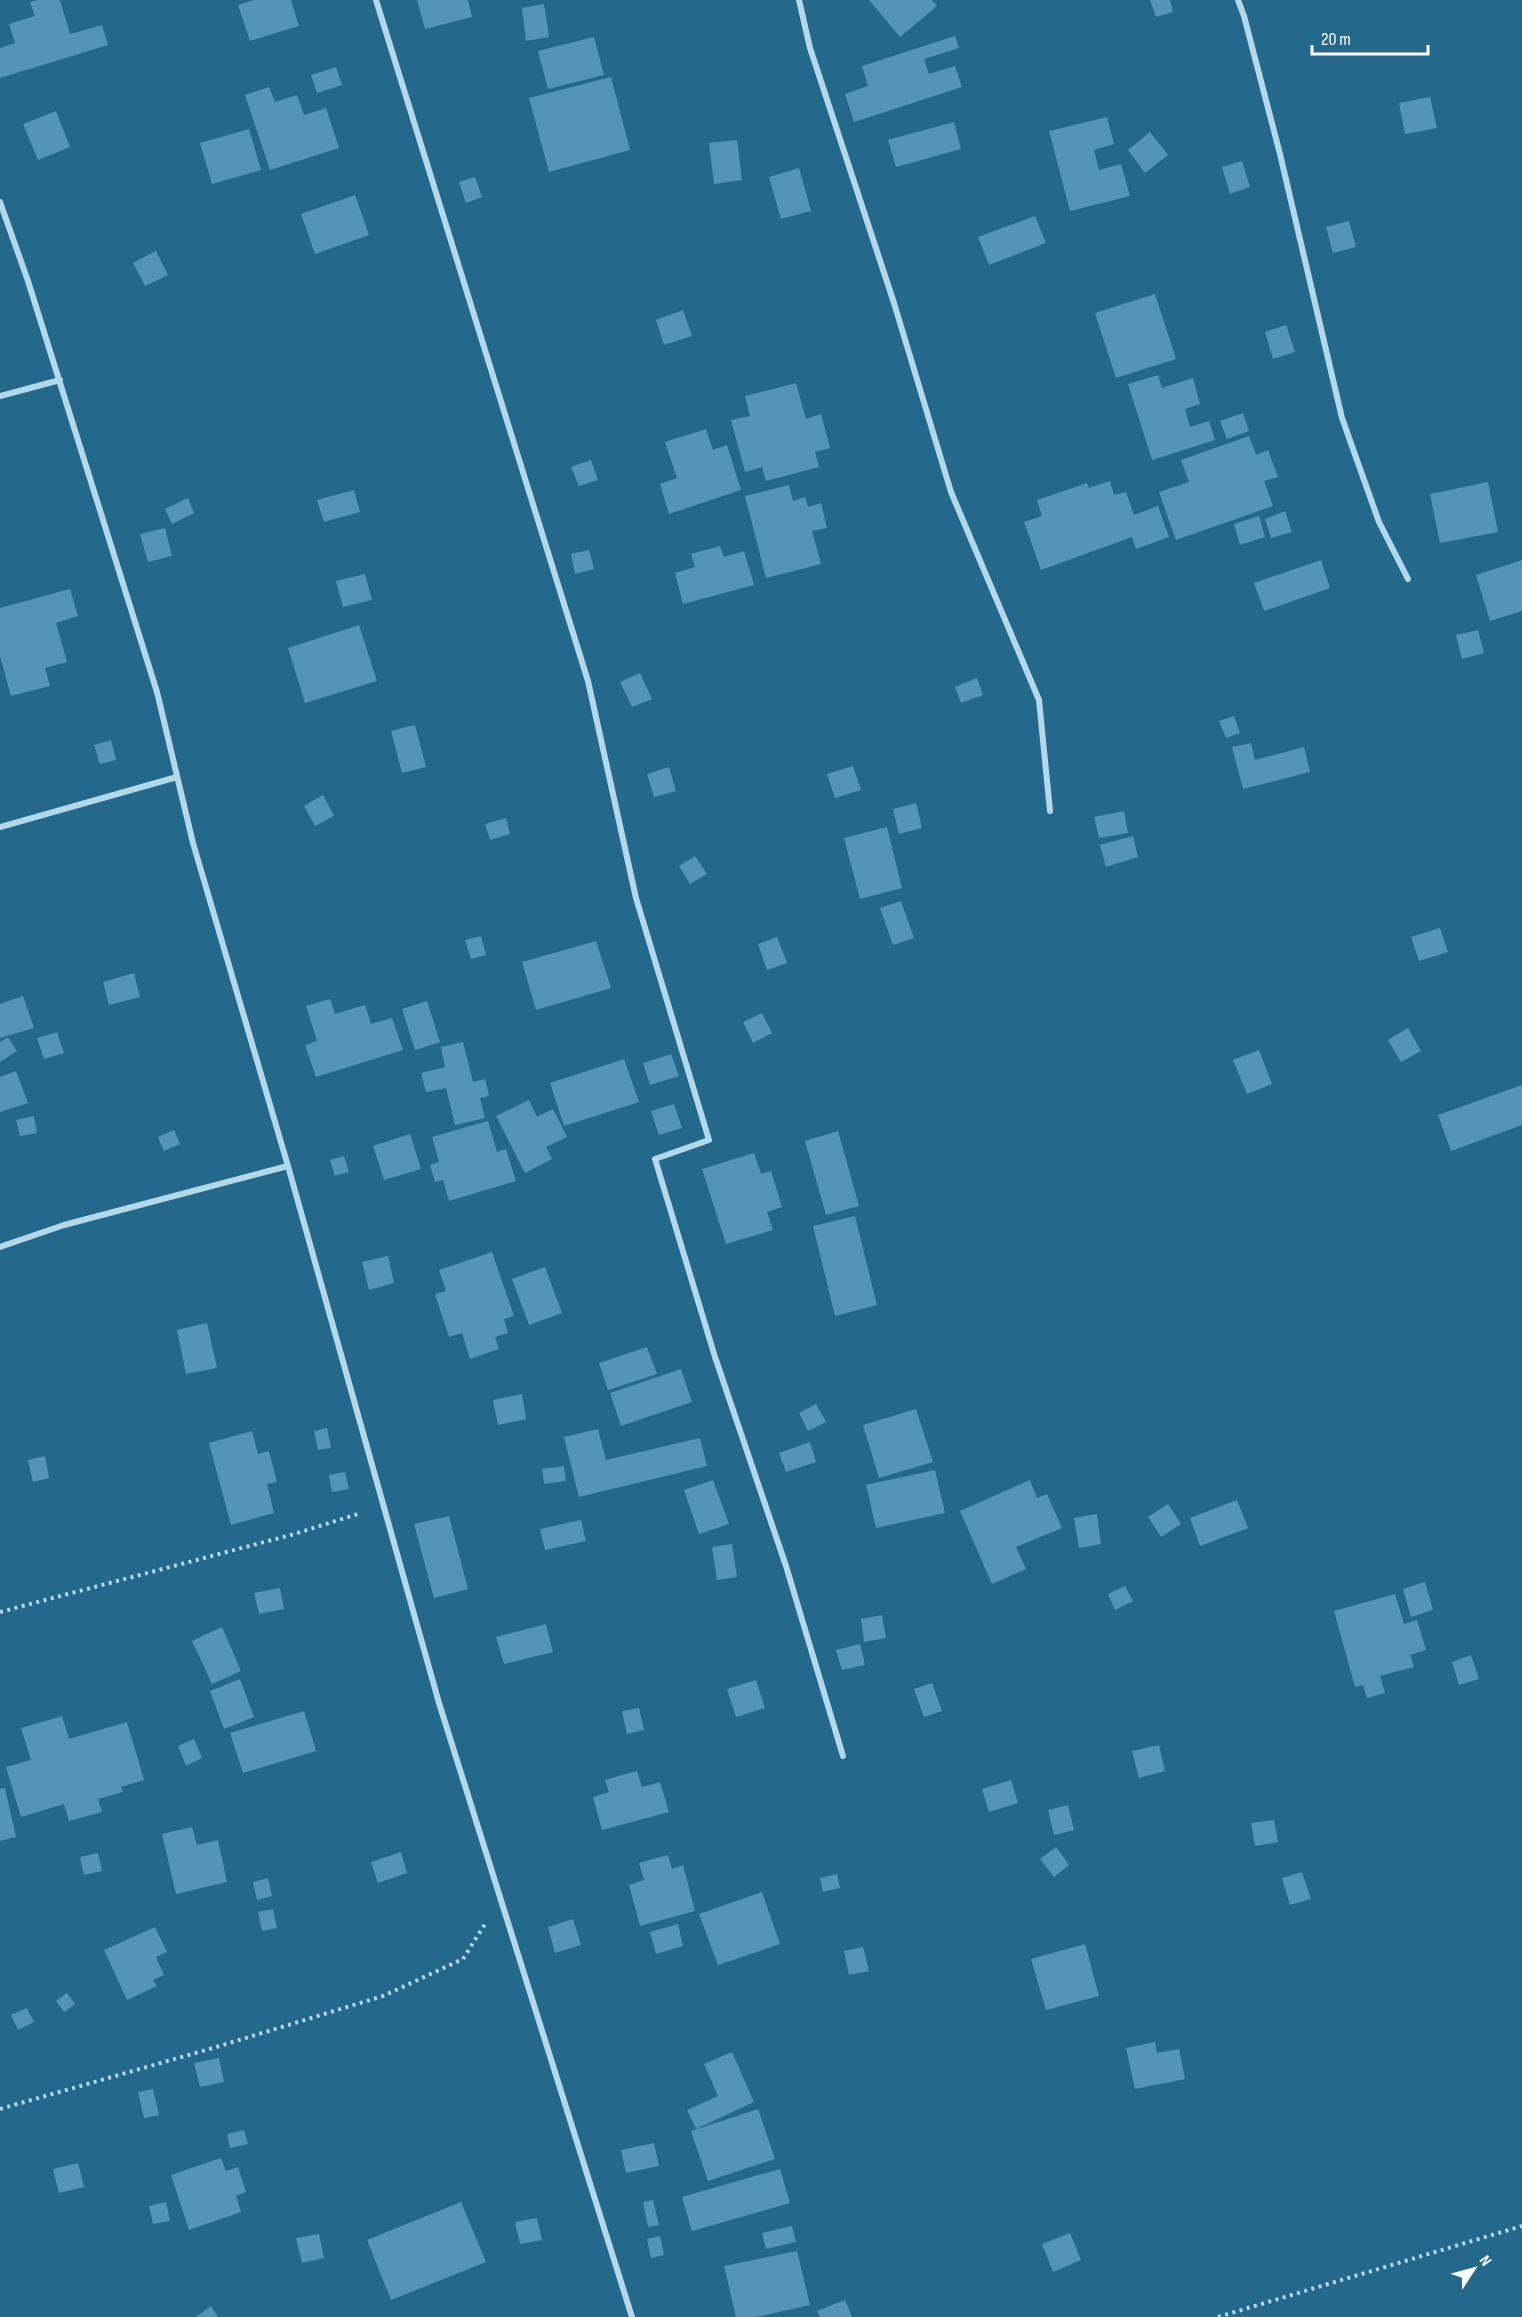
<svg xmlns="http://www.w3.org/2000/svg" width="1522" height="2317" font-family="'Sofia Sans Condensed',sans-serif">
	<style>
		.building { fill: #5495b7 }
		.lines { fill: none; stroke-linecap: round; stroke-linejoin: round }
		.path { stroke: #b2d8eb; stroke-width: 4; stroke-dasharray: 3 4.5; stroke-linecap: butt }
		.street { stroke: #b2d8eb; stroke-width: 6 }
	</style>
	<rect width="100%" height="100%" fill="#24688c"/>
	<path class="building" d="M37,0H60L70,34L102,25L108,45L0,78V48L15,43L9,24L35,16L30,2Z
		M254,0H291L299,26L250,41L238,5Z
		M417,0H468L472,17L425,29Z
		M869,0H932L937,6L900,37Z
		M1150,0H1170L1173,12L1156,17Z
		M544,4L549,37L526,41L522,8Z
		M955,36L959,48L924,59L929,74L955,66L962,87L854,122L845,94L868,86L862,66Z
		M594,37L604,75L548,89L538,51Z
		M336,67L342,85L317,93L311,75Z
		M611,77L630,150L549,172L529,98Z
		M269,87L275,102L297,95L304,115L326,108L339,148L270,170L245,95Z
		M1430,97L1437,128L1405,134L1399,103Z
		M56,111L70,147L38,160L23,124Z
		M1107,117L1114,144L1094,150L1099,170L1121,164L1130,196L1070,211L1049,131Z
		M954,122L961,149L896,167L888,140Z
		M249,129L261,170L212,184L200,143Z
		M1150,132L1168,155L1145,173L1128,150Z
		M737,140L742,180L714,184L709,143Z
		M1242,161L1250,187L1230,194L1222,167Z
		M799,168L811,211L781,219L769,177Z
		M475,177L482,197L466,203L459,182Z
		M355,195L369,235L315,254L301,214Z
		M1035,216L1046,243L989,265L978,237Z
		M1349,221L1356,247L1333,253L1326,227Z
		M156,251L168,275L145,286L133,263Z
		M1155,294L1176,359L1116,378L1095,313Z
		M683,310L692,336L664,345L656,320Z
		M1286,325L1295,352L1273,359L1265,332Z
		M1158,375L1162,388L1193,378L1200,404L1185,409L1190,427L1209,421L1215,440L1152,460L1128,384Z
		M796,383L806,419L821,414L830,448L815,452L819,467L766,481L762,467L745,472L731,420L750,416L745,396Z
		M1243,413L1249,431L1227,439L1220,421Z
		M706,429L713,450L727,445L741,490L669,514L660,484L677,478L665,442Z
		M1249,436L1256,455L1268,450L1278,477L1264,481L1273,506L1176,540L1159,492L1189,482L1181,460Z
		M591,460L598,480L579,486L571,467Z
		M1110,481L1114,495L1126,492L1134,515L1158,506L1169,537L1136,549L1132,537L1041,570L1024,522L1042,516L1037,500L1087,483L1089,488Z
		M1488,482L1498,532L1440,543L1430,494Z
		M789,485L793,501L805,497L808,507L821,503L827,528L812,531L821,564L766,578L745,496Z
		M354,490L360,512L324,522L317,500Z
		M188,498L194,513L172,524L165,509Z
		M1285,511L1292,532L1271,538L1265,519Z
		M1259,516L1265,537L1240,545L1234,524Z
		M165,528L172,556L148,562L140,534Z
		M720,546L724,557L744,551L754,585L683,604L675,573L695,567L691,554Z
		M589,550L594,569L575,574L571,554Z
		M1321,560L1330,588L1264,611L1254,583Z
		M1522,560V611L1490,621L1476,575Z
		M365,574L372,600L343,607L336,581Z
		M70,589L78,616L56,623L67,662L45,668L50,686L11,696L0,656V608Z
		M359,625L377,681L305,703L288,648Z
		M1478,630L1484,653L1462,659L1456,635Z
		M640,673L652,699L632,707L620,682Z
		M977,678L983,695L961,703L955,687Z
		M1234,716L1240,733L1226,738L1219,721Z
		M415,725L426,767L402,773L391,731Z
		M111,740L116,760L100,764L94,745Z
		M1251,743L1255,760L1304,747L1310,772L1243,789L1232,747Z
		M853,766L861,790L835,798L827,774Z
		M669,767L676,791L654,797L647,774Z
		M323,795L334,816L315,826L304,806Z
		M916,803L922,828L899,834L893,809Z
		M1124,811L1128,833L1099,838L1094,817Z
		M506,818L510,834L490,840L485,824Z
		M887,827L902,888L860,899L844,838Z
		M1133,836L1138,857L1106,867L1100,845Z
		M695,856L707,874L690,884L679,866Z
		M901,901L914,938L893,945L880,908Z
		M1440,928L1448,952L1419,961L1411,937Z
		M481,936L486,955L471,959L465,940Z
		M777,937L787,963L767,970L758,944Z
		M596,941L611,988L536,1010L522,962Z
		M134,973L140,997L109,1005L103,982Z
		M23,996L34,1028L0,1038V1004Z
		M330,999L335,1014L365,1005L371,1024L392,1018L403,1050L316,1077L305,1045L317,1041L306,1006Z
		M427,1001L440,1042L415,1050L402,1009Z
		M762,1013L772,1033L753,1043L743,1022Z
		M1408,1028L1421,1051L1401,1062L1388,1040Z
		M57,1032L64,1053L44,1059L37,1038Z
		M8,1037L17,1051L0,1062V1042Z
		M463,1042L473,1082L485,1079L489,1096L480,1098L485,1118L455,1125L446,1088L426,1092L421,1073L445,1067L441,1047Z
		M1259,1050L1272,1084L1247,1094L1233,1060Z
		M671,1054L679,1076L650,1085L643,1063Z
		M624,1059L639,1102L564,1126L550,1083Z
		M16,1071L28,1103L0,1112V1077Z
		M1522,1085V1125L1451,1151L1438,1115Z
		M529,1100L537,1117L553,1109L567,1137L546,1147L552,1159L525,1173L496,1116Z
		M674,1104L682,1128L659,1135L651,1111Z
		M34,1116L37,1133L20,1136L16,1120Z
		M488,1121L497,1152L506,1149L516,1181L449,1201L443,1180L435,1182L430,1165L439,1162L432,1137Z
		M174,1130L180,1144L164,1151L158,1137Z
		M838,1131L859,1206L826,1215L805,1141Z
		M410,1134L421,1169L384,1180L373,1146Z
		M754,1153L761,1174L771,1171L782,1207L767,1212L773,1230L726,1244L702,1169Z
		M344,1156L349,1172L335,1176L330,1160Z
		M855,1216L877,1305L835,1316L813,1226Z
		M492,1252L514,1316L504,1319L508,1333L495,1337L499,1349L470,1359L462,1333L449,1337L435,1294L446,1291L439,1270Z
		M388,1256L394,1283L369,1290L362,1262Z
		M545,1267L562,1313L529,1325L512,1279Z
		M207,1323L217,1368L186,1374L177,1330Z
		M647,1347L657,1374L608,1390L599,1363Z
		M681,1369L692,1402L621,1426L610,1393Z
		M522,1394L526,1419L498,1425L493,1400Z
		M816,1404L826,1422L808,1431L799,1413Z
		M916,1409L933,1462L879,1478L863,1425Z
		M327,1428L331,1448L318,1450L314,1431Z
		M598,1429L606,1460L700,1438L707,1466L579,1497L564,1437Z
		M252,1431L258,1454L269,1451L277,1482L267,1484L274,1513L231,1525L209,1443Z
		M810,1442L816,1462L786,1472L779,1453Z
		M45,1456L49,1478L33,1482L28,1460Z
		M564,1466L566,1481L544,1484L542,1469Z
		M935,1470L945,1513L876,1528L866,1485Z
		M345,1472L349,1489L332,1492L329,1475Z
		M713,1480L729,1524L699,1534L684,1490Z
		M1030,1480L1037,1498L1047,1494L1062,1528L1016,1547L1026,1569L992,1584L960,1511Z
		M1237,1500L1248,1528L1200,1546L1190,1518Z
		M1168,1504L1181,1524L1161,1537L1148,1517Z
		M1097,1514L1101,1544L1079,1548L1074,1518Z
		M449,1516L468,1589L434,1598L414,1524Z
		M581,1520L586,1541L545,1550L540,1529Z
		M732,1544L737,1577L717,1580L712,1547Z
		M1425,1582L1433,1610L1411,1617L1403,1589Z
		M1125,1586L1133,1601L1115,1610L1108,1594Z
		M280,1588L284,1609L259,1614L254,1593Z
		M1395,1594L1404,1624L1417,1620L1426,1650L1410,1655L1414,1667L1380,1676L1385,1693L1367,1698L1363,1685L1355,1687L1334,1611Z
		M882,1615L886,1638L864,1642L861,1619Z
		M546,1624L553,1652L504,1664L496,1637Z
		M222,1627L241,1671L212,1684L192,1641Z
		M860,1644L865,1665L842,1670L836,1650Z
		M1471,1655L1479,1679L1459,1685L1452,1662Z
		M240,1679L254,1717L224,1729L210,1691Z
		M756,1680L765,1708L736,1717L727,1689Z
		M932,1683L942,1711L924,1717L914,1689Z
		M639,1708L644,1730L627,1734L622,1711Z
		M304,1711L316,1751L243,1773L230,1733Z
		M62,1716L69,1739L127,1722L144,1780L121,1787L123,1792L98,1799L102,1812L69,1821L64,1804L21,1817L6,1767L31,1760L21,1728Z
		M194,1739L202,1758L186,1766L178,1746Z
		M1159,1745L1165,1771L1139,1778L1132,1751Z
		M637,1771L642,1787L660,1782L669,1812L602,1830L593,1797L609,1792L605,1780Z
		M1011,1780L1018,1803L989,1812L982,1789Z
		M5,1788L16,1837L0,1841V1789Z
		M1068,1805L1074,1830L1054,1835L1048,1810Z
		M1274,1820L1278,1842L1255,1846L1251,1823Z
		M192,1827L197,1845L218,1840L227,1882L176,1894L162,1834Z
		M1056,1847L1069,1865L1054,1877L1040,1859Z
		M401,1852L407,1873L378,1883L371,1862Z
		M98,1853L102,1871L84,1875L80,1857Z
		M668,1855L672,1869L683,1865L695,1911L640,1926L629,1885L644,1880L639,1863Z
		M1302,1872L1311,1899L1290,1905L1282,1878Z
		M837,1874L840,1888L823,1892L820,1878Z
		M268,1878L272,1896L257,1900L253,1882Z
		M762,1892L780,1944L718,1965L699,1914Z
		M273,1909L277,1928L262,1931L258,1912Z
		M573,1919L581,1945L555,1953L548,1927Z
		M678,1924L683,1946L656,1954L650,1932Z
		M155,1927L167,1952L156,1957L164,1975L153,1980L157,1986L127,2000L104,1950Z
		M1085,1944L1099,1996L1046,2010L1031,1959Z
		M863,1947L869,1971L849,1975L844,1951Z
		M67,1993L75,2004L64,2012L56,2001Z
		M27,2008L34,2022L18,2030L11,2015Z
		M1155,2042L1157,2053L1179,2049L1185,2079L1135,2089L1126,2048Z
		M732,2052L754,2102L696,2129L687,2110L718,2096L704,2064Z
		M219,2058L224,2082L200,2087L194,2063Z
		M153,2089L159,2115L144,2118L138,2092Z
		M758,2109L775,2159L708,2181L691,2131Z
		M244,2130L248,2144L230,2148L227,2134Z
		M654,2143L659,2166L626,2173L621,2150Z
		M221,2158L226,2171L238,2167L246,2192L236,2196L241,2212L189,2230L171,2175Z
		M78,2163L84,2187L59,2193L53,2169Z
		M780,2169L790,2203L692,2231L682,2197Z
		M653,2200L659,2225L648,2227L643,2202Z
		M166,2202L170,2221L153,2224L149,2206Z
		M461,2202L486,2262L391,2300L367,2240Z
		M537,2218L542,2240L520,2244L515,2222Z
		M792,2226L796,2242L766,2249L762,2233Z
		M1070,2233L1081,2260L1053,2272L1042,2244Z
		M319,2234L324,2258L302,2263L296,2238Z
		M660,2236L664,2255L651,2258L647,2239Z
		M797,2251L810,2305L756,2317H736L724,2266Z
		M845,2300L852,2317H820L817,2311Z
		M211,2306L218,2317H196Z"/>
	<g class="lines">
		<path class="path" d="M0,1612L291,1535L361,1513
			M0,2109L213,2048L383,1996L463,1959L485,1924
			M1218,2317L1522,2226"/>
		<path class="street" d="M376,0L588,681L636,898L709,1140L655,1159L715,1357L786,1566L843,1756
			M799,0L810,48L894,303L951,492L1039,700L1050,811
			M1238,0L1244,16L1280,154L1342,418L1379,522L1408,579
			M0,202L28,281L157,692L193,843L288,1166L439,1703L632,2317
			M0,396L60,380
			M0,827L177,777
			M0,1247L64,1225L288,1166"/>
	</g>
	<g transform="translate(1474 2269) rotate(54)" stroke="#24688c" stroke-width="4.5" paint-order="stroke">
	<path d="M0-4.5L10 22L0 15L-10 22Z" fill="#ffffff"/>
	<text y="-9" font-size="16" font-weight="bold" text-anchor="middle" fill="#ffffff">N</text>
	</g>
	<path d="M1312 45v9h116v-9" fill="none" stroke="#ffffff" stroke-width="3"/>
	<text x="1321" y="45" font-size="18" fill="#ffffff" stroke="#24688c" stroke-width="4.5" paint-order="stroke">20 m</text>
</svg>
